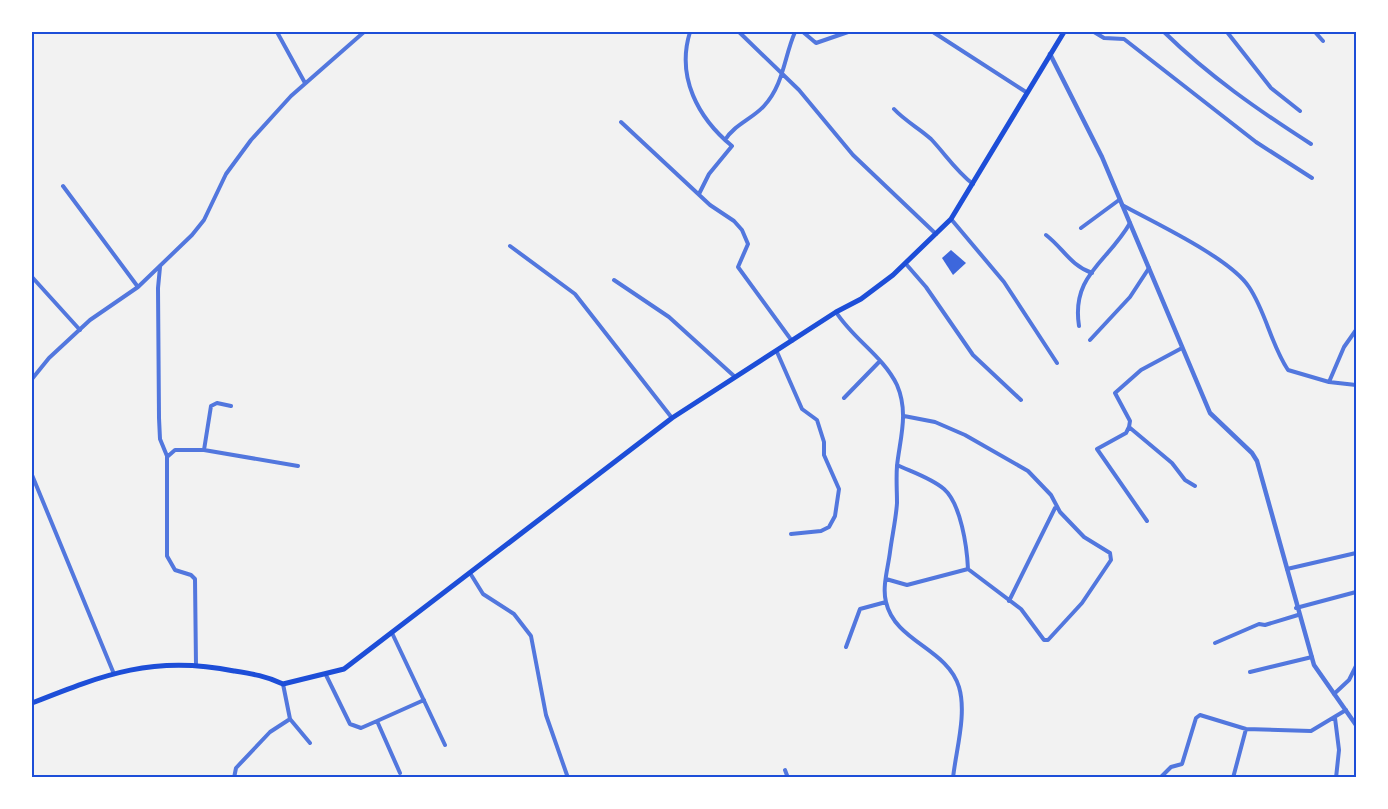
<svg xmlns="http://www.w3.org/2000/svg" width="1388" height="809" font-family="Arial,sans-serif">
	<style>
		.building { fill: #3d67dc }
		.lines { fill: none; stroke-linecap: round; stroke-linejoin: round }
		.minor { stroke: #5277de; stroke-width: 4 }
		.tertiary { stroke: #5277de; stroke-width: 4.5 }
		.secondary { stroke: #1d4ed8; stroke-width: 5 }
		.neatline { fill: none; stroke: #1d4ed8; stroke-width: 2 }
	</style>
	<rect width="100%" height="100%" fill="#f2f2f2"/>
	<path class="building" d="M951,250L966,263L953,275L942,258Z"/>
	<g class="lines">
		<path class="minor" d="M277,32L305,83
			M690,32C676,77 698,118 732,146L709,174L699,194
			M739,32L799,90L853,155L936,234
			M803,32L816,43L848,32
			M933,32L1026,92
			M1094,32L1104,38L1124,39L1256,142L1312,178
			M1164,32C1209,76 1258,110 1311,144
			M1227,32L1271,88L1300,111
			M1315,32L1323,41
			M894,109C905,121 919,128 931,139C946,155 956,171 973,184
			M621,122L710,205L734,221L742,230L748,244L738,267L792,341
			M725,140C734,125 752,119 764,106C784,84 784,57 795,32
			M63,186L138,287
			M1122,205C1155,223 1230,258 1249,287C1266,312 1271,345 1288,370L1329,382L1356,385
			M951,219L1004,282L1057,363
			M1081,228L1119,200
			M1046,235C1063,248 1070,265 1092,273
			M510,246L575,294L672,418
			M906,264L926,287L973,355L1021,400
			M160,267L158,288L159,418L160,439L167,456
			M32,277L80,330
			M614,280L669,317L734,376
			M836,312C853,339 883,356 897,385C909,413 900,438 897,466C896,478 897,491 897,503C896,519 892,536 890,552C888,568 882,587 886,602C895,642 947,648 959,687C967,714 956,750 953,778
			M1079,326C1071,275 1108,262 1130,223
			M1090,340L1130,297L1149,268
			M1182,348L1141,370L1115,393L1130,421L1129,427L1172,463L1185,480L1195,486
			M777,352L802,409L817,420L824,442V455L839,489L835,516L829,527L821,531L791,534
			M32,379L49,358L90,320L138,287L192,235L204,220L226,174L251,140L291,96L364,32
			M1329,382L1344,347L1356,330
			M844,398L880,361
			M1129,427L1126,433L1097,449L1147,521
			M204,450L211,406L217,403L231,406
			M897,465C912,472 931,478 944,489C961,504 967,547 968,569L1021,609L1044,640H1048L1082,603L1111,560L1110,553L1084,537L1060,512L1051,495L1028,471L965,435L935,422L904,416
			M32,475L114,674
			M1287,569L1356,553
			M470,573L483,594L514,614L531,636L546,715L568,778
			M886,579L907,585L968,569
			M1009,601L1055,508
			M1296,608L1356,592
			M392,633L445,745
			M1215,643L1259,624L1265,625L1298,615
			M846,647L860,609L886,602
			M196,666L195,579L191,575L175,570L167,556V457L175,450H204L298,466
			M1250,672L1312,657
			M326,675L350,724L361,728L377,721
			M1334,694L1349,680L1356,666
			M1335,718L1339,750L1336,778
			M290,719L310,743
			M785,770L788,778
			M400,773L377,721L424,700
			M234,778L236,768L270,732L290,719L283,684
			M1160,778L1171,767L1182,764L1196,718L1200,715L1246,729L1311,731L1346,710
			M1233,778L1246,729"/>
		<path class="tertiary" d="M1050,54L1102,157L1210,413L1252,453L1257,461L1314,665L1356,725"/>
		<path class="secondary" d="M32,703C105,674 154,655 234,671C253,674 266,676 283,684L344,669L672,418L836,312L861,299L893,275L951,219L1064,32"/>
	</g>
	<rect width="1388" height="809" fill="none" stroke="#ffffff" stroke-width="66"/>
	<rect x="33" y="33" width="1322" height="743" class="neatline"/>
</svg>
